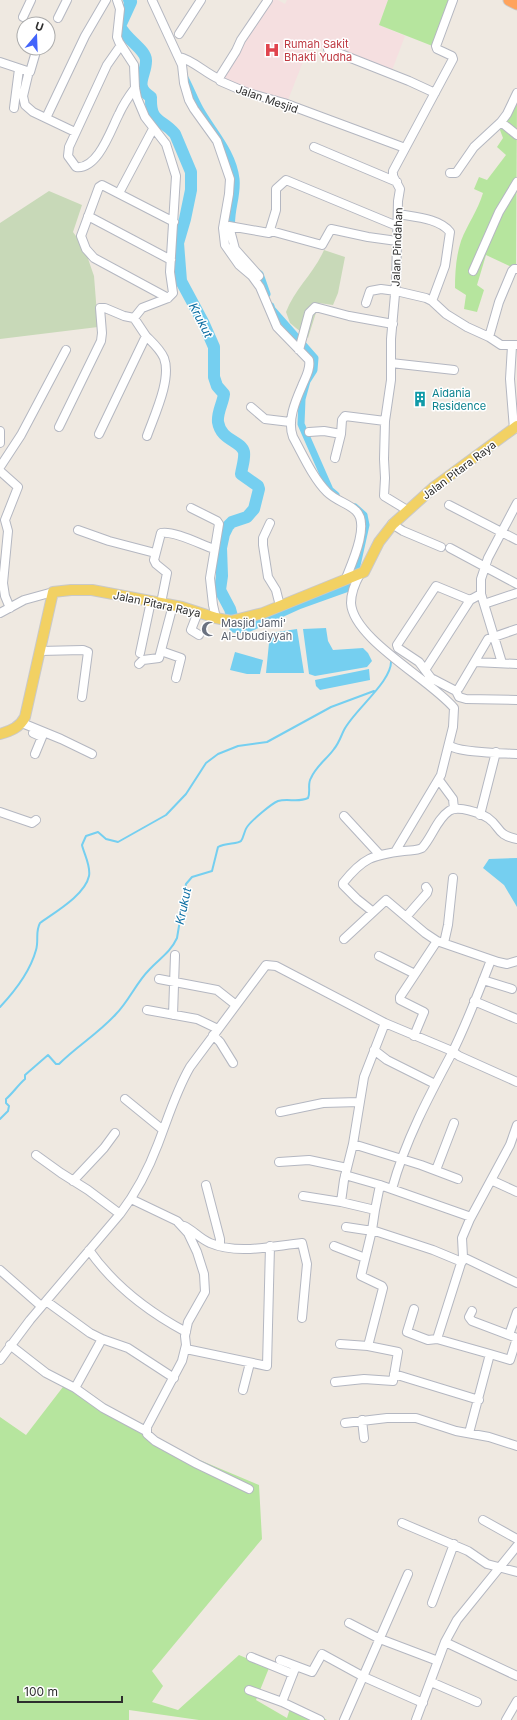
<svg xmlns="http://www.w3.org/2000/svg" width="517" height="1720" font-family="Inter,sans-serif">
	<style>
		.medical { fill: #f5dfe0 }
		.green { fill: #b6e59e }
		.cemetery { fill: #c8d9b8 }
		.water { fill: #75cff0 }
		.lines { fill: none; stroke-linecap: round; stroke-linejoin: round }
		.stream { stroke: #75cff0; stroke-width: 2 }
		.canal { stroke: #75cff0; stroke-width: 7 }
		.river { stroke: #75cff0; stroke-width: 12 }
		.minor-casing { stroke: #b4b7c1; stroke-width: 10 }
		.major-casing { stroke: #c9c9c9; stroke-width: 12 }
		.highway-casing { stroke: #c9c9c9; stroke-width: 13 }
		.minor { stroke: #fff; stroke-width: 8 }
		.major { stroke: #f2d163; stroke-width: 10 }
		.highway { stroke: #ffa35c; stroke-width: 11 }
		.labels { text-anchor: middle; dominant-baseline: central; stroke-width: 3; stroke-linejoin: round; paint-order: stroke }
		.health-label { font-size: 11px; fill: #be3a42; stroke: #fff; text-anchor: start }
		.street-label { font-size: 11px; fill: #2e2e2e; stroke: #fff }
		.culture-label { font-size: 11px; fill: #0d838f; stroke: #fff; text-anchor: start }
		.worship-label { font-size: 11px; fill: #5b616d; stroke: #fff; text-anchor: start }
		.water-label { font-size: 12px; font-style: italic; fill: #0d6fa3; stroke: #fff }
	</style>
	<rect width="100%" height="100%" fill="#efe9e1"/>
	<path class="medical" d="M271,0H278L285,4L287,0H388L379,25L405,36L391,73L310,44L288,100L247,91L222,80L229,64Z"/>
	<path class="green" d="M388,0H452L435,47L379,25Z
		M517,95L516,269L486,255L477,285L484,290L477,312L464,309L466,295L455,288C455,273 456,256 461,241C467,225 478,210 483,193L474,189L479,177L487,180L506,155L497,147L503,138L500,130Z
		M66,1383L171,1448L259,1485L262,1539L152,1671L163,1686L152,1702L178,1710L239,1655L269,1668L256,1700L287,1718L292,1702L327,1720H199L129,1710V1720H0V1417L26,1435Z"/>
	<path class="cemetery" d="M49,191L82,205L73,232L84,247L94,276L98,327L0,339V223Z
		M324,250L345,257L338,293L333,305L319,303L308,338L290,323L286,312C294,290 314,273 324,250Z"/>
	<path class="water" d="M326,628L328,641L333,650L363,648L368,653L372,661L367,667L315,676L309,674L303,629Z
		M297,629L304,673H266L270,633Z
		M235,652L263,660L260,674H247L230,670Z
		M369,669L370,680L320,690L316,686L315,680Z
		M517,858V907L504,885L483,868L489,859Z"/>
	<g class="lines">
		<path class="stream" d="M0,1007C16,990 30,972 36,950C39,940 35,932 40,923C55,912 85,895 89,876C91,866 84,854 82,845L86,836L98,832L106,839L118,842L166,815L186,794L206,763L218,754L238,746L267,742L331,707L374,691
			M0,1119L8,1111L9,1106L6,1103V1099C13,1093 18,1085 25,1079V1075L48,1055L56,1064H59C77,1046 99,1033 116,1014C129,1001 136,983 149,970C160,958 170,953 177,938L186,884L192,877L212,871L218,847C225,843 238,844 241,841C244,837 244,831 247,827C252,820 271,804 278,801C288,798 298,803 308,798C311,791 307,784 311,778C316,766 327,759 334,749C339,743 341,736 344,730C354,710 393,681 391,660"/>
		<path class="canal" d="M184,76C190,87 194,98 200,109C213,132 233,152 236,179C238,197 229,213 232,231
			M256,271L260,274L267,294
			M271,306L272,309L315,358L314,370L307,381L302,399L301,424L330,490L336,495
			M354,579L366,525L364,515L355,507"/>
		<path class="river" d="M129,0L131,2L120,26C125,39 147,50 146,61C146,76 133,86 151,97C150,124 162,118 175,134L191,172V190L185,219L178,243L181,281L203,322L214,347V377L217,386L224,394C223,403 217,412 218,422C221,441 241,440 244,452C245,459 242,467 241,474L258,486L259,489L254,509L247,517L232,522L228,526L224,534L221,548L222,576L220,590L230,609L235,627H246L299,603L352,584"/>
		<g class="minor-casing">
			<path id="minor" d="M152,0L182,65L184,83L189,100L194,109L217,141L230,179L229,194L223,228L225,245L239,265L252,276L260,287L277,327L309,360C311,369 305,378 302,386C295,402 287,421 293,437C303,455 313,478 327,492C336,501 348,503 356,511C370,524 352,563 346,578
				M268,0L241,40L236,51L219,78L220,81L248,93L284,103L405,148
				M23,17L31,0
				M58,18L67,0
				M179,34L201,0
				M121,45L107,65L69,147L68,156L76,167C98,170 111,129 119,114C123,105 129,96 135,88
				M328,49L409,81L435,93
				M179,57C193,60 205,73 219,79
				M0,62L30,72L37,48
				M28,75L23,96L25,105L33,112L75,132
				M14,108L19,69
				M46,118L85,36L106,0
				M501,122L517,135
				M314,147L397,182
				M450,173H456L474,147L501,122L507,114L517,93
				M119,193L153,129
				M398,214C414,217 439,218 450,232L445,266L432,301
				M88,216L171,260
				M271,231L322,245L331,229L368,237L397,241
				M473,271L499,212L517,182
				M259,276L235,249L229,226L269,233L276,210V189L286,180L397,226
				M168,298L94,258L86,249L81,236L99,187L102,185L174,222
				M366,303L370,291L381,289L396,291L426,298L432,301L446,314L467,327L489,337L501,345H517
				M146,336C153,343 160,349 164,358C172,379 154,416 147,436
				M489,337L499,302L512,271L514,269H517
				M512,346L510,379L514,429
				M299,350L309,313L315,307L349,316L393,324
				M391,363L454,370
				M251,407L265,419L290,422
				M59,427L101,341L102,333L100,308H105L124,316L134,318L142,308L168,298L173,293L170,272L176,176L166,144L145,117L137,98L135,88L134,65L119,42L117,37L120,9L117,0
				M0,431V443
				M309,432L324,431L341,434L342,420L345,416L385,421
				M99,434L146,336L134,318
				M335,458L341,434
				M0,467L21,435L66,350
				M0,471L18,487L5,520L8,531L3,583L5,596L10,608
				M449,505L517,540
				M191,508L217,521L219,524L210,578L213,605L216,618
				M407,510L384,496L385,478L384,459L385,421L391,380V339L396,283L398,201L400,189L393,176V171L453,59L452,56L437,49L436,46L453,0
				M270,523L263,538V545L268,577L276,590L280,606
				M392,524L403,531L441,547
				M78,530L109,541L155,553
				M450,548L517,584
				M360,574C355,583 351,593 351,603C353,639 431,680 454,708L453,727L441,775L395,852
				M470,600L436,586L397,645L398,648L419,662L431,678L456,691L459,688L488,639L517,629
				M161,603L167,573L156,564L154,560L161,533C173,530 202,545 214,549
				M484,604L517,593
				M198,612L191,630L199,635
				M0,613L24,600L53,592
				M40,651L83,650L88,652L82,697
				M161,651L181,658L176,678
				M140,653L151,601
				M475,662L517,664
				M502,663L481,594V579L488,558L517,503
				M139,664L143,660L159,658L173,605
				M425,670L470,600L481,594
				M456,691L459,697L466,699L517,700
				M22,723L61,739L92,754
				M33,733L42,737L35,754
				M449,745C458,753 503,753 517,754
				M439,780L453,799L454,809
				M0,812L32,823L36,820
				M480,815L496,752
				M344,816L379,854
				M372,911L357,899L343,885V883C363,858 372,855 404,851C411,850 416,851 422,848C432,837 437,819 449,811C458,805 480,813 488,818C501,827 496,835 517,839
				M406,917L427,893L428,890L426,887
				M344,939L386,900L425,933L437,941L498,962L507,964L517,961
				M444,943L448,925L453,878
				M379,956L415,974
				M159,979L217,990L236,1005
				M483,980L512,989
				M474,1001L517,1019
				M147,1010L197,1019L218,1029
				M173,1015L175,955
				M213,1035L220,1042L233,1063
				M414,1036L424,1012L400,1000V997L437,941
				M374,1050L387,1060L435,1084
				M125,1099L163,1130
				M280,1112L323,1103L359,1102
				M353,1144L421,1165L458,1179
				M36,1155L61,1173L88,1190L120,1214
				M279,1162L309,1160L347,1168
				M436,1170L454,1123
				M345,1175L380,1185L471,1217
				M491,1180L517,1192
				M73,1181L104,1148L115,1133
				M206,1185L220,1239V1246
				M392,1189C405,1141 429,1096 452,1053C467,1023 479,991 491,960
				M303,1196L341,1202L375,1210L372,1230H366L346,1227
				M131,1199L177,1221L188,1233L197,1252L204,1274L205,1292L188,1322L185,1336L186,1345L182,1361L147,1427V1434L155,1441L197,1464L249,1489
				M341,1202L344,1180L353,1144L364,1077L385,1023
				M375,1210L380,1185
				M184,1226C193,1230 200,1239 210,1243C238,1255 272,1246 302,1243L307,1264L302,1318
				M334,1246L365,1258
				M89,1250C114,1286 147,1311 186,1332
				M463,1257L517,1283
				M0,1270L41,1306
				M46,1301L90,1333L102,1339L128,1348L174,1378
				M414,1309L407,1332L428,1340L437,1339
				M472,1311L469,1317L472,1321L517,1338
				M509,1335L517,1312
				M10,1345L46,1373L75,1388L103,1408L146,1431
				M368,1346L383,1288L382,1286L361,1276L372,1230L433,1250L462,1262
				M186,1349L267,1366L270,1246
				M490,1354L510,1360L517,1338
				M0,1360L30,1320L120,1214C136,1193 149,1168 158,1144C168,1118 176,1091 190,1067L266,965L276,966L385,1023L452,1051L459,1056L517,1082
				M394,1374L479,1400
				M335,1382L364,1379L393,1381L398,1352L368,1346L340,1344
				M75,1388L102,1339
				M243,1390L250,1363
				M362,1420L364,1438
				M345,1423L387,1418H416L456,1431L489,1437L517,1446
				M469,1433L490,1354L437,1339L463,1257L462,1238L470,1219L510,1145L517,1125
				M483,1520L517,1539
				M402,1523L468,1551L487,1564L517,1572
				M432,1603L454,1544
				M349,1623L380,1639L438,1661
				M445,1642L517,1676
				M251,1657L293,1674
				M280,1660L296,1666L282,1702
				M296,1666L312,1672L322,1654L364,1677L423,1703
				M431,1682L477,1702
				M249,1690L282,1702L320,1720
				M344,1720L408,1574
				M416,1720L445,1642L457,1620L517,1546
				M506,1720L517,1701"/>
		</g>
		<g class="major-casing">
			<path id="major" d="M0,734C11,731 20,727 25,717L53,592L71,590H92L182,607L216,618L231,621L263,613L364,572L379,542L393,524L434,487L517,426"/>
		</g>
		<g class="highway-casing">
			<path id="highway" d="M509,0L517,4"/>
		</g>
		<use href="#minor" class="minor"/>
		<use href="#major" class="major"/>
		<use href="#highway" class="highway"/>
	</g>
	<defs>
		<g id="hospital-bare" transform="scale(1.2)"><path d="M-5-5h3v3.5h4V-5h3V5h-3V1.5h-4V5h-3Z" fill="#e0444e" stroke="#fff" stroke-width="2.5" paint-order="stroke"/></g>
		<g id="building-bare" transform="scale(1.2)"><path d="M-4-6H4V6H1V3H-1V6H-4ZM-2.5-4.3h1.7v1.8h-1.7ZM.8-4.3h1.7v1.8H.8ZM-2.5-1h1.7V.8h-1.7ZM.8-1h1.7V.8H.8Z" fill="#0f9aa8" stroke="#fff" stroke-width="2.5" paint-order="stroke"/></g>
		<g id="mosque-bare" transform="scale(1.2)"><path d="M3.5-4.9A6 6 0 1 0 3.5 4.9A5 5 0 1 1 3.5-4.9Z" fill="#6b7280" stroke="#fff" stroke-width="2.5" paint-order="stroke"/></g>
	</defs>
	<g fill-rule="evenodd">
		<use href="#hospital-bare" x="272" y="50"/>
		<use href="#building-bare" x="420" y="399"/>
		<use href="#mosque-bare" x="209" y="629"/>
	</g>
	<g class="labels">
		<g class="health-label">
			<text x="284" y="44">Rumah Sakit<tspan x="284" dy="13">Bhakti Yudha</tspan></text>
		</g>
		<g class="street-label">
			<text transform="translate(267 99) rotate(19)">Jalan Mesjid</text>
			<text transform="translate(397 247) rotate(-88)">Jalan Pindahan</text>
			<text transform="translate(459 470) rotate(-37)">Jalan Pitara Raya</text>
			<text transform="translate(157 604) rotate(12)">Jalan Pitara Raya</text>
		</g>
		<g class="culture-label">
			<text x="432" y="393">Aidania<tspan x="432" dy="13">Residence</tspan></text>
		</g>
		<g class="worship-label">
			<text x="221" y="623">Masjid Jami'<tspan x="221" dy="13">Al-Ubudiyyah</tspan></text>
		</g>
		<g class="water-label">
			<text transform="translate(201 320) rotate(63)">Krukut</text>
			<text transform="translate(183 906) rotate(-78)">Krukut</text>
		</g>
	</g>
	<g transform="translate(36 36) rotate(19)"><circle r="19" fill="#ffffff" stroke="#ababab"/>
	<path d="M0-3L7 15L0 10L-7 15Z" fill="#4264fb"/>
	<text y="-6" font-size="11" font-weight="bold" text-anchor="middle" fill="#2e2e2e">U</text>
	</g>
	<path d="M18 1696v6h104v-6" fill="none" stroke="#2e2e2e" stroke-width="2"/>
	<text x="24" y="1696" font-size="12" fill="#2e2e2e" stroke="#ffffff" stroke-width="3" paint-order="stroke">100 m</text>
</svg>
